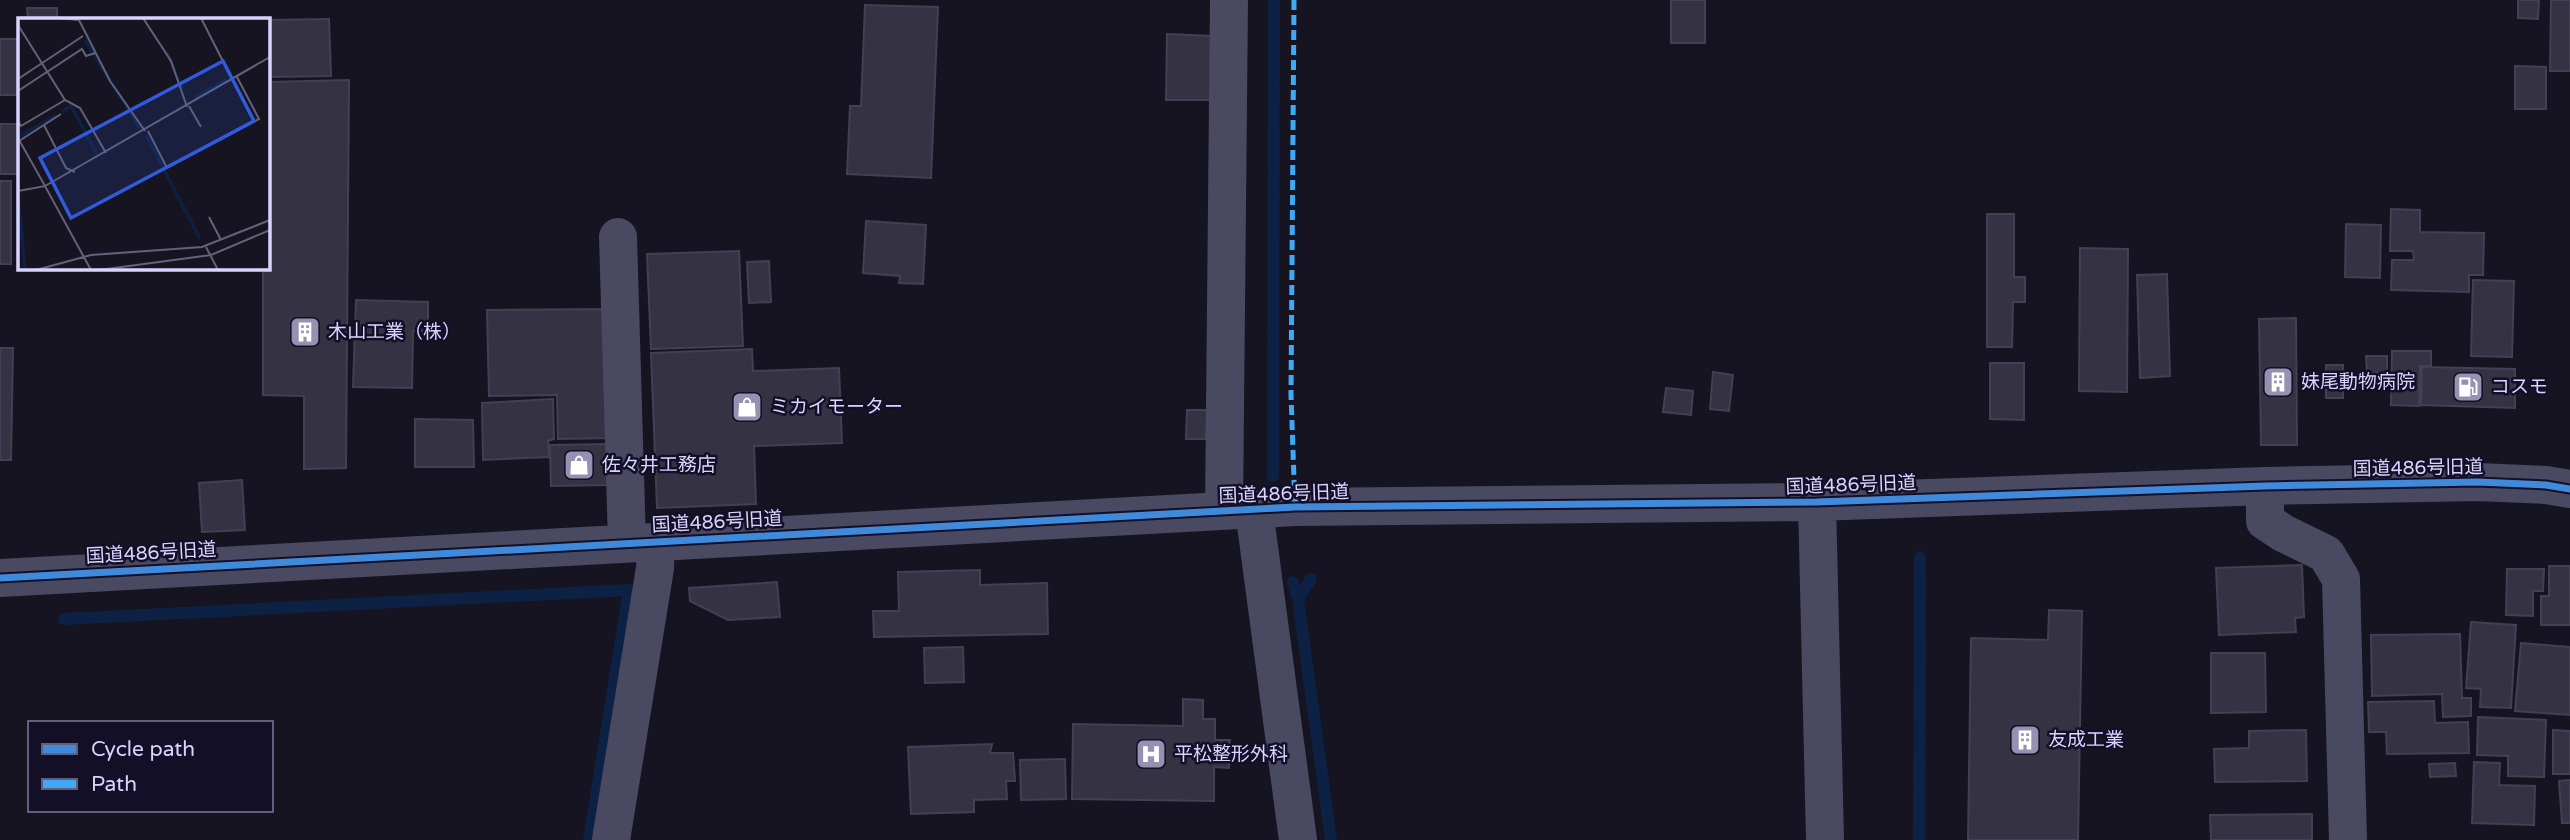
<svg xmlns="http://www.w3.org/2000/svg" width="2570" height="840" font-family="'Varela Round','Noto Sans JP',sans-serif">
	<style>
		.lines { fill: none; stroke-linecap: round; stroke-linejoin: round }
		.stream { stroke: #0d2144; stroke-width: 12 }
		.building { fill: #343243; stroke: #433f54; stroke-width: 2 }
		.minor { stroke: #4a4962; stroke-width: 38 }
		.quiet { stroke: #3fa9f5; stroke-width: 5; stroke-dasharray: 10 5; stroke-linecap: butt }
		.cycleway-casing { stroke: #130f26; stroke-width: 11 }
		.cycleway { stroke: #408adc; stroke-width: 7 }
		.labels { text-anchor: middle; dominant-baseline: central; stroke-width: 5; stroke-linejoin: round; paint-order: stroke }
		.poi-label { font-size: 19px; fill: #d9d4ff; stroke: #130f26; text-anchor: start }
		.street-label { font-size: 19px; fill: #d9d4ff; stroke: #130f26 }
		.inset-river { fill: none; stroke: #0d2144; stroke-width: 3.5 }
		.inset-road { fill: none; stroke: #64617a; stroke-width: 2 }
		.view { fill: #305bdc; fill-opacity: 0.15; stroke: #305bdc; stroke-width: 3.5 }
		.inset-edge { fill: none; stroke: #d9d4ff; stroke-width: 3.5 }
	</style>
	<rect width="100%" height="100%" fill="#161421"/>
	<g class="lines">
		<path class="stream" d="M1273,476L1274,0
			M1293,582L1298,599L1331,840
			M1298,599L1311,579
			M64,619L629,590L589,840
			M1919,840L1920,557"/>
	</g>
	<path class="building" d="M1671,0H1705V43H1671Z
		M2518,0H2539L2538,19L2518,18Z
		M2551,0H2570V71H2550Z
		M865,5L938,7L931,178L847,174L850,106H861Z
		M27,8H57V19H28Z
		M329,19L331,76L268,77V20Z
		M1167,34L1212,36L1211,100H1166Z
		M0,39H19V95H0Z
		M2515,66L2546,67V109H2515Z
		M349,80L346,468L304,469V396L263,395V268H268V82Z
		M0,124H18V174H0Z
		M0,181H11V264H0Z
		M2391,209L2420,210V232L2484,233L2483,275H2469V292L2391,290L2392,260H2414L2413,251H2390Z
		M1987,214H2014V277H2025V302H2013L2012,347H1987Z
		M866,221L926,225L923,284L899,283L900,276L863,273Z
		M2346,224L2381,225L2380,278L2345,277Z
		M2080,248L2128,249L2127,392L2079,391Z
		M739,251L743,346L651,349L647,254Z
		M769,261L771,302L749,303L747,262Z
		M2167,274L2170,376L2140,378L2137,275Z
		M2473,280L2514,281L2512,357L2471,356Z
		M356,300L428,302V331H413L412,388L353,387Z
		M612,309L615,438L558,439L557,395L489,396L487,310Z
		M2296,318L2297,445H2261L2259,319Z
		M0,348H13L11,460H0Z
		M752,349L753,371L839,368L842,443L754,446L756,504L657,508L651,353Z
		M2392,351H2431V366H2420L2419,406L2391,405Z
		M2366,356H2387V373H2367Z
		M1990,363H2024V420L1990,419Z
		M2326,365H2343V398H2326Z
		M2422,367L2515,369V408L2421,405Z
		M1713,372L1733,375L1729,411L1710,409Z
		M1666,388L1693,391L1691,415L1663,412Z
		M553,399L554,439L548,441L549,457L483,460L482,403Z
		M1187,410H1207L1206,439H1186Z
		M415,419L473,420L474,467H415Z
		M608,444V485L551,486L550,445Z
		M242,480L245,530L202,532L199,483Z
		M2302,565L2304,617L2295,618L2296,632L2219,635L2216,568Z
		M2549,566H2570V625H2541V596H2549Z
		M2507,569H2544L2543,591H2533V616L2506,615Z
		M980,570V585L1047,583L1048,634L874,637L873,611H899L898,572Z
		M777,582L780,617L728,620L690,601L689,588Z
		M2049,610L2082,611L2078,840H1968L1971,638L2048,640Z
		M2471,622L2516,625L2511,708L2480,707L2481,689L2466,688Z
		M2460,634L2462,698H2471V716L2443,717L2442,694L2372,696L2371,635Z
		M2521,643L2570,647V715L2515,711Z
		M963,647L964,682L925,683L924,648Z
		M2211,653H2265L2266,712L2211,713Z
		M1183,699L1203,700V719H1215V740H1230L1229,768L1214,767V801L1072,799L1073,724L1183,726Z
		M2434,701L2435,723L2468,722L2469,753L2387,754L2386,732H2369L2368,702Z
		M2478,717L2546,720L2544,777L2508,776V756L2477,755Z
		M2306,730L2307,781L2215,782L2214,749L2249,748V731Z
		M2553,730L2570,731V774H2553Z
		M992,744L990,753H1013L1015,781H1006L1007,799L974,800V812L911,814L908,747Z
		M1065,759L1066,799L1021,800L1020,760Z
		M2474,762L2500,763L2499,785L2535,786L2534,825L2472,823Z
		M2455,763L2456,776L2430,777L2429,764Z
		M2570,780V823H2562L2559,781Z
		M2312,814V840H2211L2210,815Z"/>
	<g class="lines">
		<path class="minor" d="M618,237L627,543
			M2265,486V521L2283,533L2326,554L2341,579L2348,840
			M1817,502L1825,840
			M1254,510L1298,840
			M1224,511L1229,0
			M0,578L1295,507L1817,502L2265,486L2478,482L2546,485L2570,489
			M611,840L655,568L656,542"/>
		<path class="quiet" d="M1294,0L1291,395L1295,507"/>
		<g class="cycleway-casing">
			<path id="cycleway" d="M0,578L1295,507L1817,502L2265,486L2478,482L2546,485L2570,489"/>
		</g>
		<use href="#cycleway" class="cycleway"/>
	</g>
	<defs>
		<g id="building-square" transform="scale(1.575)"><rect x="-9" y="-9" width="18" height="18" rx="4" fill="#9591b1" stroke="#130f26"/><path d="M-4-6H4V6H1V3H-1V6H-4ZM-2.5-4.3h1.7v1.8h-1.7ZM.8-4.3h1.7v1.8H.8ZM-2.5-1h1.7V.8h-1.7ZM.8-1h1.7V.8H.8Z" fill="#fff"/></g>
		<g id="fuel-square" transform="scale(1.575)"><rect x="-9" y="-9" width="18" height="18" rx="4" fill="#9591b1" stroke="#130f26"/><path d="M-5.5-6h7V0h2V4h1.3V-2.5L3-4.5l.8-.8L6-3V5H2.5V1h-1V6h-7ZM-4.2-4.7v3.2H.2V-4.7Z" fill="#fff"/></g>
		<g id="shop-square" transform="scale(1.575)"><rect x="-9" y="-9" width="18" height="18" rx="4" fill="#9591b1" stroke="#130f26"/><path d="M-5-2.5h2.3a2.7 3.5 0 0 1 5.4 0H5L5.5 6h-11ZM-1.5-2.5h3a1.5 2.3 0 0 0-3 0Z" fill="#fff"/></g>
		<g id="hospital-square" transform="scale(1.575)"><rect x="-9" y="-9" width="18" height="18" rx="4" fill="#9591b1" stroke="#130f26"/><path d="M-5-5h3v3.5h4V-5h3V5h-3V1.5h-4V5h-3Z" fill="#fff"/></g>
	</defs>
	<g fill-rule="evenodd">
		<use href="#building-square" x="305" y="332"/>
		<use href="#building-square" x="2278" y="382"/>
		<use href="#fuel-square" x="2468" y="387"/>
		<use href="#shop-square" x="747" y="407"/>
		<use href="#shop-square" x="579" y="465"/>
		<use href="#building-square" x="2025" y="740"/>
		<use href="#hospital-square" x="1151" y="754"/>
	</g>
	<g class="labels">
		<g class="poi-label">
			<text x="328" y="332">木山工業（株）</text>
			<text x="2301" y="382">妹尾動物病院</text>
			<text x="2491" y="387">コスモ</text>
			<text x="770" y="407">ミカイモーター</text>
			<text x="602" y="465">佐々井工務店</text>
			<text x="2048" y="740">友成工業</text>
			<text x="1174" y="754">平松整形外科</text>
		</g>
		<g class="street-label">
			<text transform="translate(2418 468) rotate(-1)">国道486号旧道</text>
			<text transform="translate(1851 485) rotate(-2)">国道486号旧道</text>
			<text transform="translate(1284 494) rotate(-2)">国道486号旧道</text>
			<text transform="translate(717 522) rotate(-3)">国道486号旧道</text>
			<text transform="translate(151 553) rotate(-3)">国道486号旧道</text>
		</g>
	</g>
	<g transform="translate(18 18)">
		<rect width="252" height="252" fill="#161421"/>
		<path class="inset-river" d="M67,22L122,110M149,35L165,71M177,80L208,61M44,94L53,88L79,136M128,117L182,221M2,118L39,97M0,179L7,250"/>
		<path class="inset-road" d="M39,0L61,2M125,0L153,43L169,89M183,0L214,61M61,2L92,63L127,113M0,7L47,82L62,90L88,135M0,61L65,18M0,73L64,31L68,38L77,35M171,88L183,109M0,103L3,108L47,82M26,107L48,150L57,154M130,113L149,150L241,101L219,59M0,120L27,168L252,39M1,123L43,96M0,173L27,168L73,252M191,199L203,222M188,229L200,252M18,252L73,237L184,229L252,202M81,252L193,237L252,212"/>
		<path class="view" d="M205,43L236,103L53,200L22,140Z"/>
		<rect width="252" height="252" class="inset-edge"/>
	</g>
	<rect x="28" y="721" width="245" height="91" fill="#130f26" stroke="#625e7d" stroke-width="2"/>
	<rect x="42" y="744" width="35" height="10" fill="#408adc" stroke="#625e7d" stroke-width="2"/>
	<text x="91" y="756" font-size="21" fill="#d9d4ff">Cycle path</text>
	<rect x="42" y="779" width="35" height="10" fill="#3fa9f5" stroke="#625e7d" stroke-width="2"/>
	<text x="91" y="791" font-size="21" fill="#d9d4ff">Path</text>
</svg>
